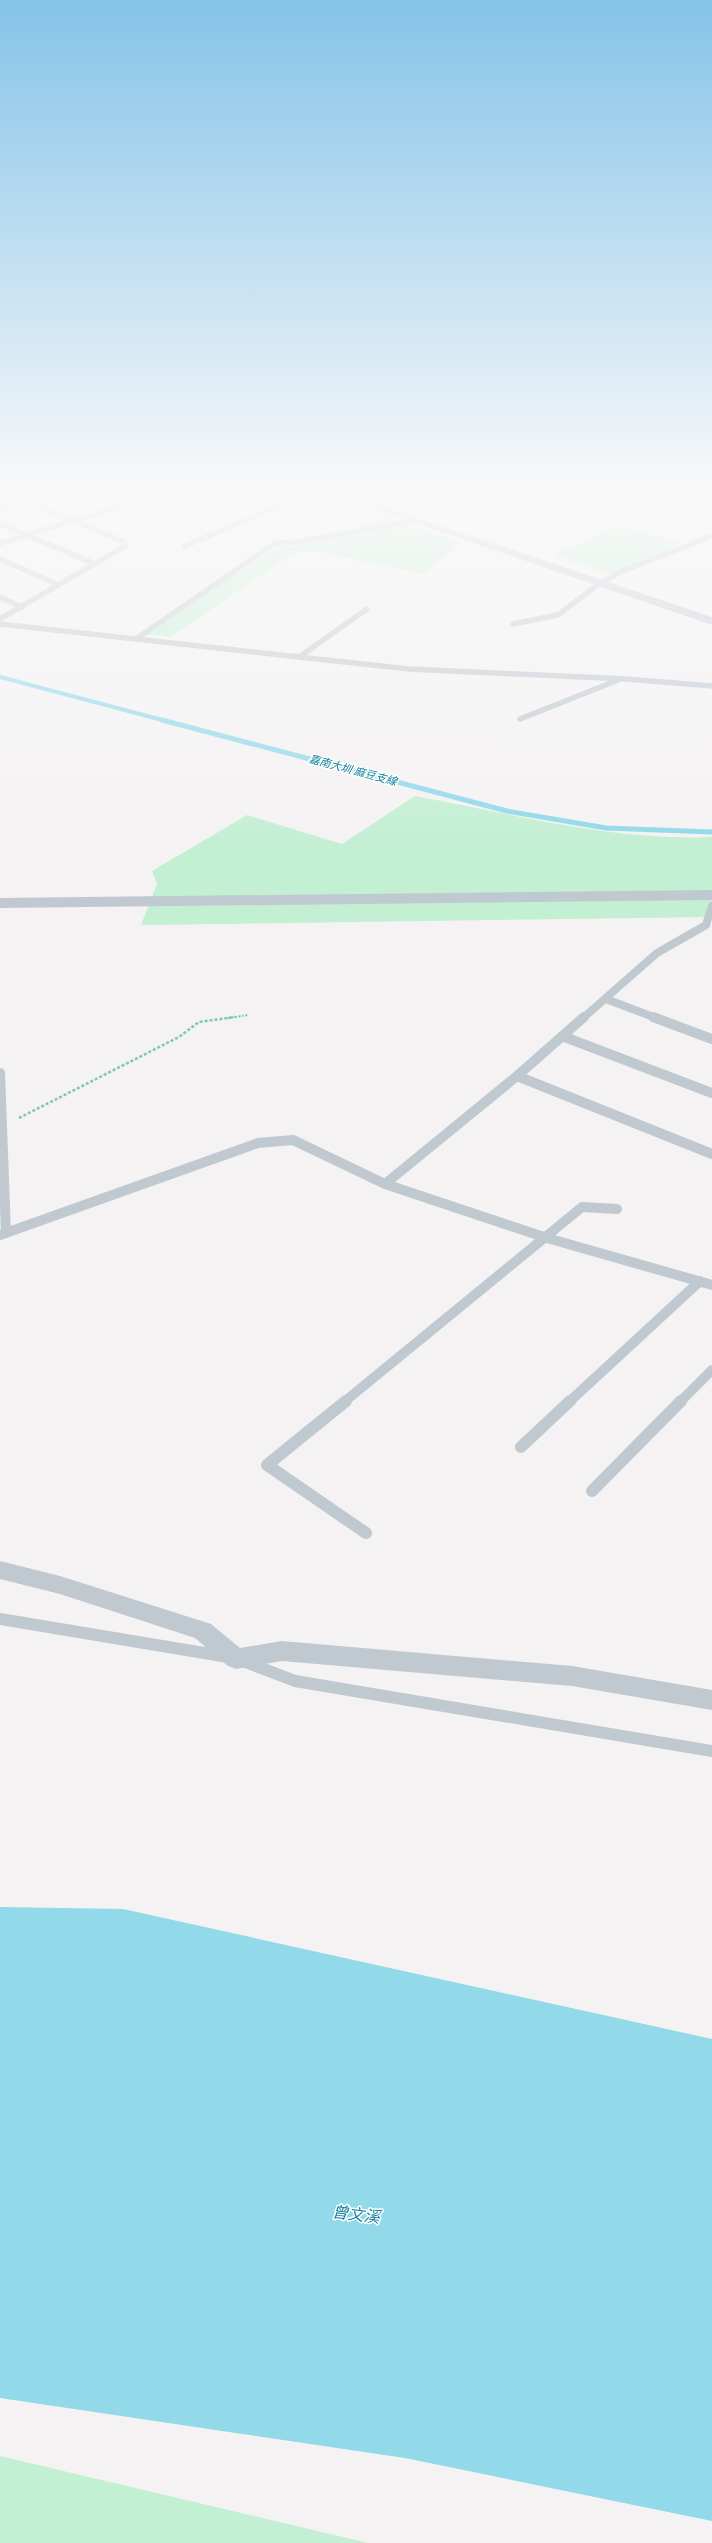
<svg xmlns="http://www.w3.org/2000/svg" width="712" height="2543" font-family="Ubuntu,'Noto Sans TC',sans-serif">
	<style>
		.green { fill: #c3efd3 }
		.water { fill: #92d9ea }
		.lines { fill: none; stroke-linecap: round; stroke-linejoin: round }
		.stream-far1 { stroke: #92d9ea; stroke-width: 4 }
		.stream { stroke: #92d9ea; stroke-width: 5 }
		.path-far1 { stroke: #7ccca3; stroke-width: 2; stroke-dasharray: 2 1.5; stroke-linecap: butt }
		.path { stroke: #7ccca3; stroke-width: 2.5; stroke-dasharray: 3 2; stroke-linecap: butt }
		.service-far3 { stroke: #c0c9d0; stroke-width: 5.5 }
		.service-far2 { stroke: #c0c9d0; stroke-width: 8 }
		.service-far1 { stroke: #c0c9d0; stroke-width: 10 }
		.service { stroke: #c0c9d0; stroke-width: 12 }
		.minor { fill: #c0c9d0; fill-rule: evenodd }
		.tertiary { fill: #c0c9d0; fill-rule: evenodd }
		.secondary { fill: #c0cad4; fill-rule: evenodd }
		.labels { text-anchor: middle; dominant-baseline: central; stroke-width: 3; stroke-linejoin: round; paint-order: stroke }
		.far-water-label { font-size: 11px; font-style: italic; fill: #11819b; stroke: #fff }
		.near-water-label { font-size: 16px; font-style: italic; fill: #11819b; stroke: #fff }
	</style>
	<rect width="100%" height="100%" fill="#f4f2f2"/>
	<path class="green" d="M385,516L461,543L423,574L336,556C321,551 307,550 292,554L170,637L140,634L281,545L295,547Z
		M617,527L683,541L672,548L611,574L553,555Z
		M415,796C513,814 612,841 712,837V917L141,925L157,884L152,871L247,815L342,844Z
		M0,2456L368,2543H0Z"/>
	<path class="water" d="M0,1907L123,1909L712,2039V2521L405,2458L0,2398Z"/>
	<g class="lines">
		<path class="stream-far1" d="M0,677L166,721"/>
		<path class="stream" d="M162,720L507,811L606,828L712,832"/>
		<path class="path-far1" d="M228,1018L248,1015"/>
		<path class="path" d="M19,1118L179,1037L199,1022L235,1017"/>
		<path class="service-far3" d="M353,491L357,501
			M705,491L712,495
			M0,509L62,491
			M0,524L93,563
			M0,543L171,491
			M185,546L315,491
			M0,559L59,585
			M0,597L22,607
			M0,619L125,546V542L25,501
			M0,624L409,669L626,679L712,686
			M513,624L558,615L600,583L622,571L712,536
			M136,639L275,543L297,542L414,521
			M299,657L367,609
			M520,719L618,680"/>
		<path class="service-far2" d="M606,999L656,1018
			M583,1018L657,953L706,925L712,906"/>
		<path class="service-far1" d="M653,1017L712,1039
			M562,1036L712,1093
			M0,1073L6,1233
			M517,1076L712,1154
			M385,1184L517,1076L584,1017
			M0,1235L258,1143L293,1140L385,1184L547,1238L712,1285
			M344,1402L582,1207L617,1209
			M569,1402L700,1281
			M680,1402L712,1370"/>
		<path class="service" d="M346,1401L267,1465L366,1533
			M521,1447L570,1401
			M592,1491L681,1401
			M0,1619L228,1657
			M243,1661L295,1681L712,1751"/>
		<path class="minor" d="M0,1561L60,1576L211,1624L240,1648L282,1641L572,1666L712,1690V1710L572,1686L282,1661L236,1669L228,1666L195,1638L60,1594L0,1579Z"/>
		<path class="tertiary" d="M712,890V900L0,908V898Z"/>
		<path class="secondary" d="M321,491H337L712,617V625Z"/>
	</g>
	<linearGradient id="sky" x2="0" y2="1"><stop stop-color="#85c3e9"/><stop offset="0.58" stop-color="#faf9f9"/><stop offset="1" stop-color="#faf9f9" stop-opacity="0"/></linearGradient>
	<rect width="712" height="847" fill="url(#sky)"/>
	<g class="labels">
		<g class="far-water-label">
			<text transform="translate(353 770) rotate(15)">嘉南大圳 麻豆支線</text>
		</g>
		<g class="near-water-label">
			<text transform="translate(356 2214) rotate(7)">曾文溪</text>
		</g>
	</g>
</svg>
